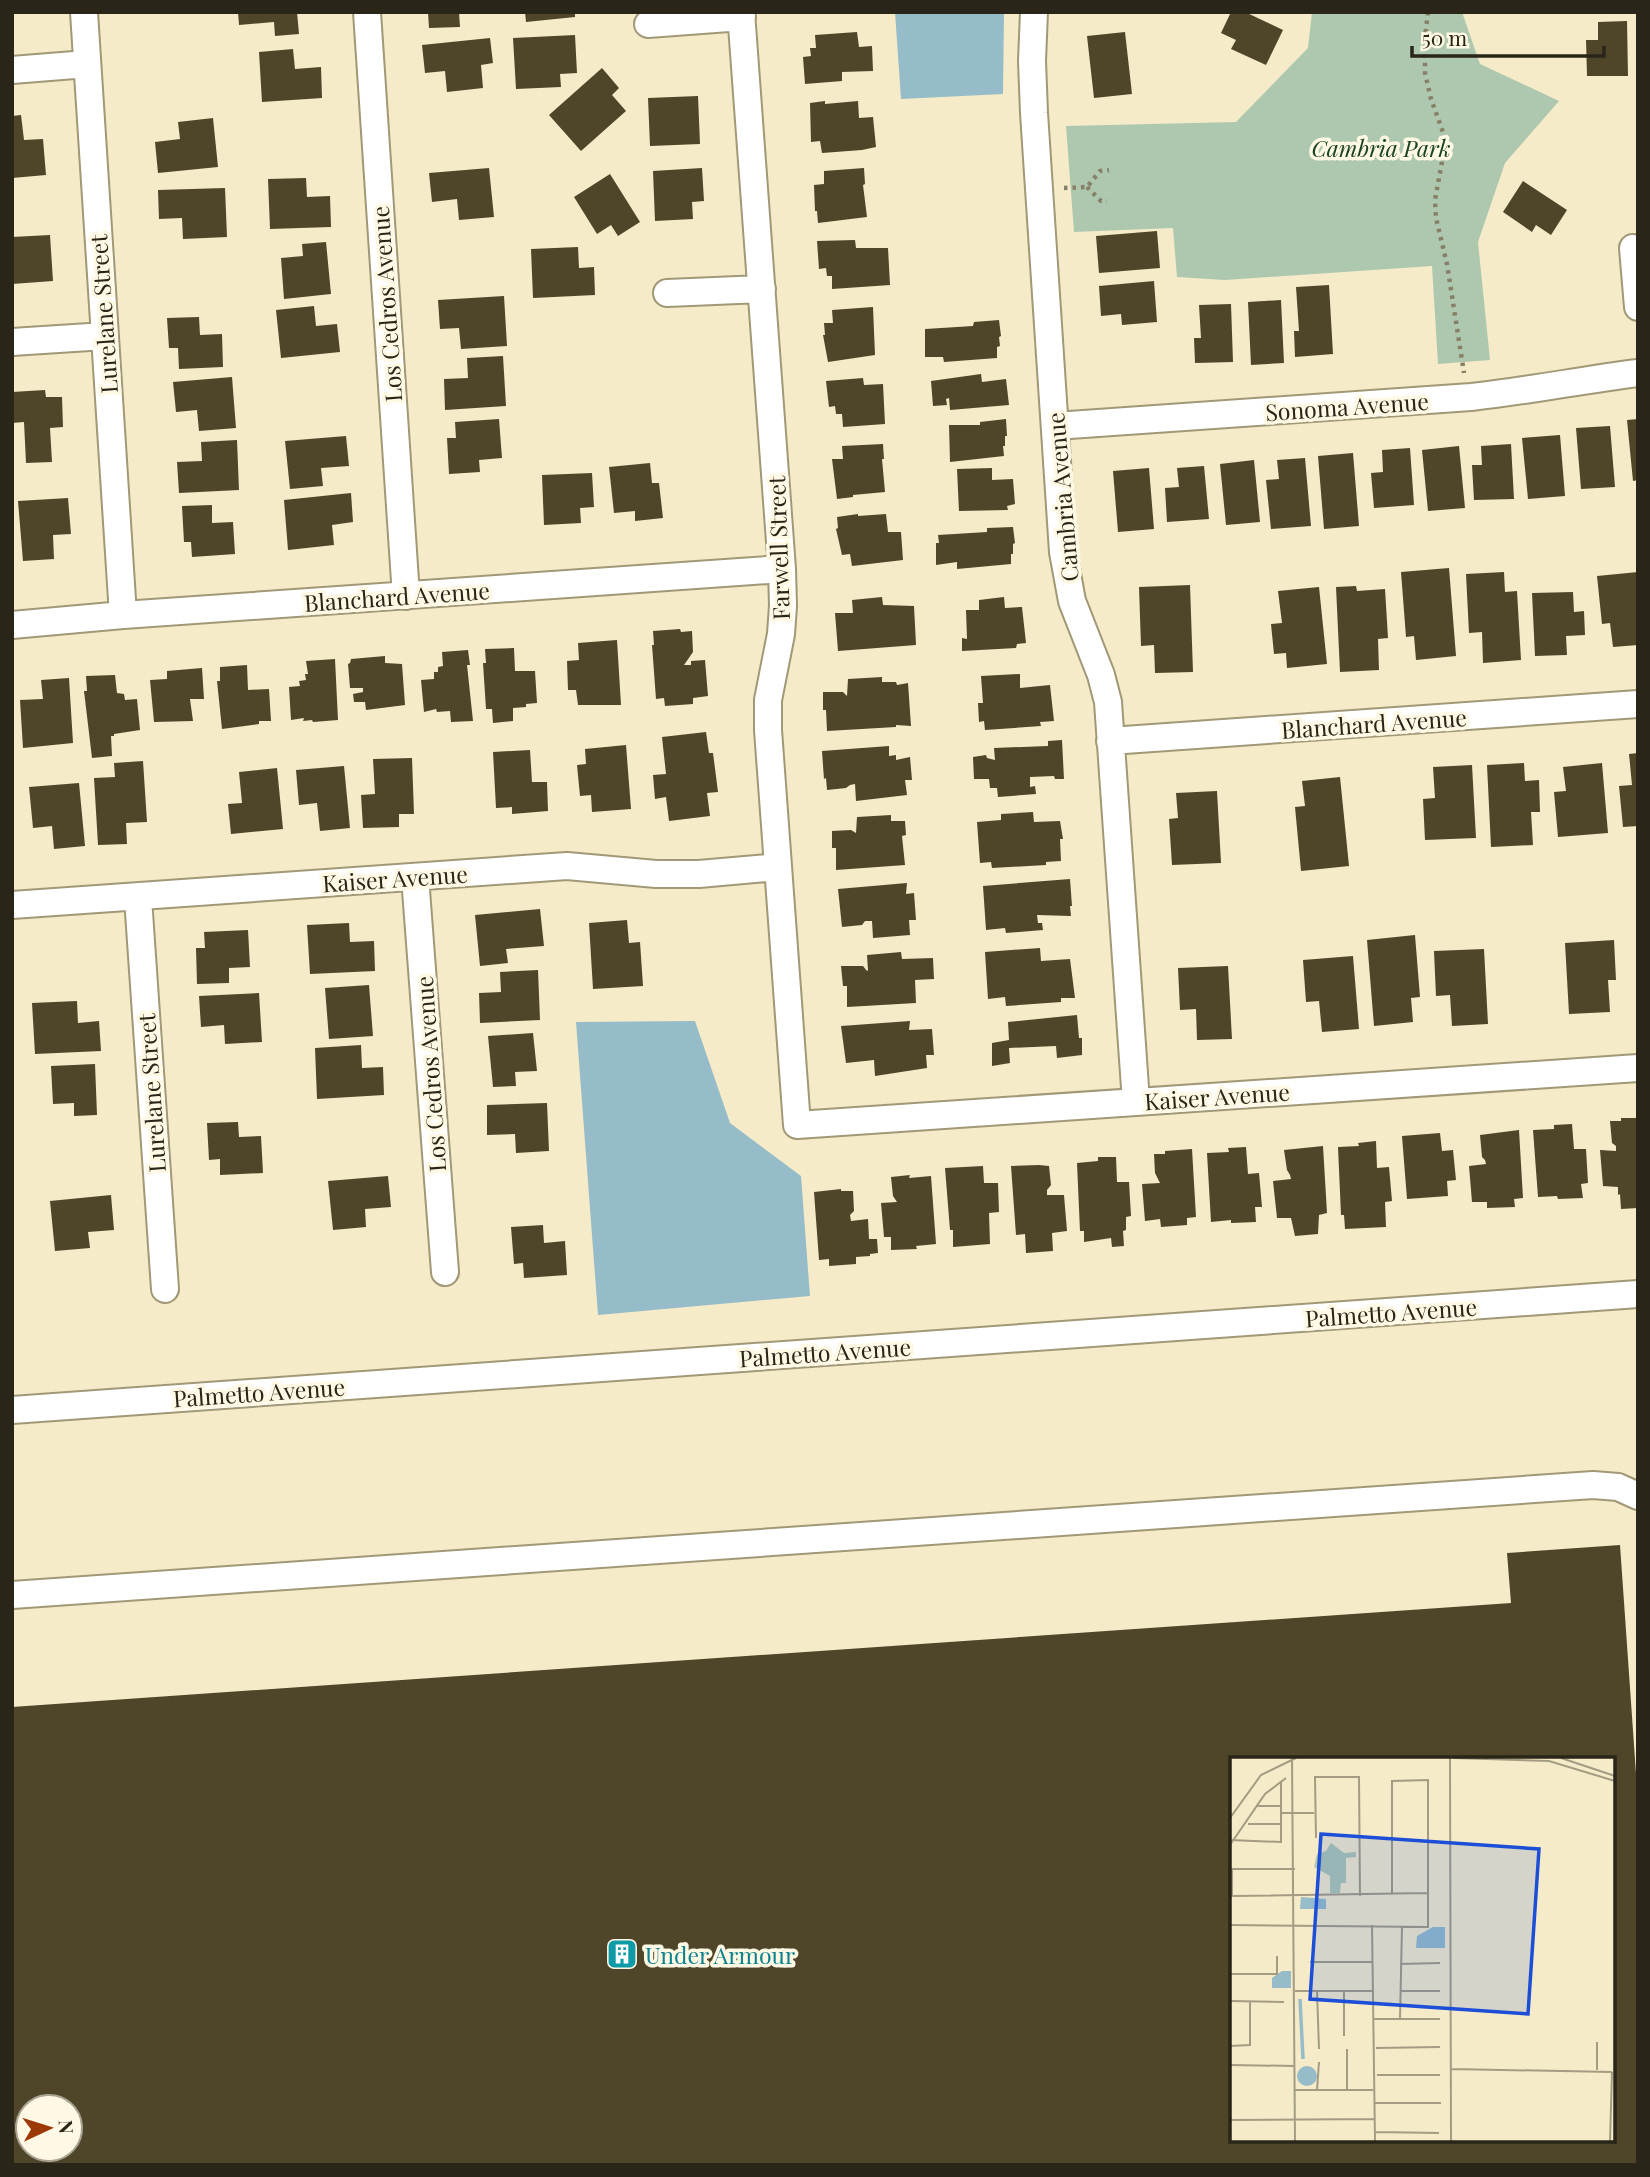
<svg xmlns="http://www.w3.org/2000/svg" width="1650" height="2177" font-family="'Playfair Display',serif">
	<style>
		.green { fill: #aec8b0 }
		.water { fill: #95bcc8 }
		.building { fill: #4f462a; fill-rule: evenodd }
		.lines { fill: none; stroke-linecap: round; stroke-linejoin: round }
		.minor-casing { stroke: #a19877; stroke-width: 30 }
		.path { stroke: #878069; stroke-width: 4.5; stroke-dasharray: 3.5 5; stroke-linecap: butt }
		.minor { stroke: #fff; stroke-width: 26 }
		.labels { text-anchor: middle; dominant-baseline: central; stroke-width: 7; stroke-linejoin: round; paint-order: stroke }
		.park-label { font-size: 23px; font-style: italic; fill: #1a4421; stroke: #fff8e4 }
		.street-label { font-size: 23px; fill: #292518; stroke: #fff8e4 }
		.culture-label { font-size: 23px; fill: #0d838f; stroke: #fff8e4; text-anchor: start }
		.inset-river { fill: none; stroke: #95bcc8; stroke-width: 3.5 }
		.inset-road { fill: none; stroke: #a39c82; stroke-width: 2 }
		.view { fill: #1d4ed8; fill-opacity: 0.15; stroke: #1d4ed8; stroke-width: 3.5 }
		.inset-edge { fill: none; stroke: #292518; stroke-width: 3.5 }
	</style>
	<rect width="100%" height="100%" fill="#f5ebc8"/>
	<path class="green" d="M1312,12H1462L1480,64L1559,101L1505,163L1478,242L1490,360L1438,364L1432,266L1225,280L1177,277L1173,228L1074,232L1066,126L1236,122L1308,48Z"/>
	<path class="water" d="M895,12H1004L1003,94L901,99Z
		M695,1021L730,1123L801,1176L810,1296L598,1315L576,1022Z"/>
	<path class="building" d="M238,12H297L299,34L275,36L274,22L239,25Z
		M428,12H459L460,27L429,28Z
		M525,12H575V17L526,22Z
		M1231,12H1245L1283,30L1266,65L1231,49L1236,40L1221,33Z
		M1627,21L1628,76H1587L1586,40H1598V22Z
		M857,32L859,47L872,46L873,71L842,72V81L805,84L803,57L811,56L810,48H816L815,35Z
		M1125,32L1132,94L1094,98L1087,36Z
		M575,35L577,73L560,74L561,87L516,89L513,38Z
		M490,38L493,63L481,65L483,88L447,92L445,71L425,73L422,45Z
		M293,49L295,69L321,67L322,98L262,102L259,52Z
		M602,68L619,88L612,95L626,111L581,151L549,115Z
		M698,96L700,144L650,146L648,98Z
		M825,101V104L858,101L859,118L873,117L876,147L862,150L822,153L820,141L811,142L810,103Z
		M21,115L24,140L43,139L46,175L12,178V116Z
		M213,118L218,167L158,173L155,142L180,139L178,122Z
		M489,168L494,217L459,220L457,199L432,202L429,173Z
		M702,168L704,201L692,202L693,219L655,221L653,171Z
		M864,168L865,184L863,185L867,217L818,223L817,211H815L814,185L824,184V171Z
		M610,174L640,222L618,236L611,225L597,234L574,197Z
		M306,178L307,197L330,196L331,227L270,229L268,179Z
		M1523,181L1567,210L1551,235L1536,225L1532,232L1503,212Z
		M225,188L227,237L183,239L182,218L159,219L158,190Z
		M1157,231L1160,268L1099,273L1096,236Z
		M50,235L53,281L12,284V237Z
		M855,240L856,248H888L890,285L832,289V276H827L826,268L819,269L817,241Z
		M326,242L331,294L284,299L281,258L303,256L302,244Z
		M578,247L579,268L594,267L595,295L533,298L531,249Z
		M1154,281L1157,322L1122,325L1121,314L1101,316L1099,286Z
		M1329,285L1333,354L1295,357L1294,331H1299L1296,287Z
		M504,296L507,346L461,349L459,328L440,329L438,300Z
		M1281,300L1284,363L1251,365L1248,302Z
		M1231,304L1233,362L1195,363L1194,338H1201L1199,305Z
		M314,306L316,326L337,324L340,352L281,358L276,310Z
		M873,307L875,355L828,362L823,335H825L824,323H833L832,310Z
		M199,317L200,335L222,334L223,367L179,369L178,348H169L167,318Z
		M999,320L1001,336L999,337L1000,346L997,347V358L944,362L943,357H925V329L973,326L974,322Z
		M503,356L506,406L445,410L444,379L468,378L467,358Z
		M981,374L982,382L1006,379L1009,405L950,410L949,398L946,399L947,405L933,406L931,381Z
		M232,377L236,428L199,431L197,410L176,412L173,382Z
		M863,378L864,385L883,384L885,424L843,427L842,414H836L835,406L829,407L826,381Z
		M45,390L46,397H62L63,427L50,428L52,462L26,463L24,422L12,423V392Z
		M499,419L502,458L479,460L480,472L449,474L447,438H456L455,422Z
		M1006,419L1007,436H1005V446H1003L1004,456L950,462L949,425H980V422Z
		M1638,419V480L1633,481L1627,420Z
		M1610,426L1615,487L1581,489L1576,428Z
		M1560,435L1565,496L1528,499L1522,438Z
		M346,436L349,466L321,468L323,486L290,489L285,441Z
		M237,440L239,490L179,493L177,462L202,461L201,442Z
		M883,444L884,459H882L885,492L853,495V497L837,499L832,459H843L842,446Z
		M1511,444L1514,499L1474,500L1472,465H1482L1481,446Z
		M1459,446L1465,508L1428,511L1422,450Z
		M1410,448L1414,505L1374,508L1371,473L1383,472L1382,450Z
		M1353,453L1359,526L1324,529L1318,456Z
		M1305,458L1311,526L1271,529L1266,480L1279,479L1277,460Z
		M1254,460L1260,522L1226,525L1220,464Z
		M650,463L652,483H659L663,518L635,521V511L614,513L609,467Z
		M1204,466L1209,519L1167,522L1165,488L1179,487L1177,468Z
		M992,468V480L1013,479L1015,504L1007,506L1008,510L959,511L957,469Z
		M1149,468L1154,529L1118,532L1113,471Z
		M592,473L594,507L580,508L581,523L544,525L542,475Z
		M351,493L353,522L332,525L334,545L288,550L284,500Z
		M68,498L71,534L53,535L54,559L23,561L18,501Z
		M212,505V523L233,522L235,554L192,557L191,542H184L182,506Z
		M858,514V516L886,514L888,532H901L903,560L852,566L850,554L842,555L836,529L838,528L837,517Z
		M1013,527L1015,543L1013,544V554H1011V564L957,569V562L936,565V543H939L938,535L987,532V528Z
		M1449,568L1456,656L1416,660L1414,636L1406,637L1401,572Z
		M1504,572L1505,592L1517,591L1521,660L1483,663L1482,632L1469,633L1466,574Z
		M1638,572V645L1613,647L1610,623L1602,624L1597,576Z
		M1190,585L1193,672L1155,673L1154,645L1141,646L1139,587Z
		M1356,586L1357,591L1385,589L1388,638L1378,639L1379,670L1340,672L1336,587Z
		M1319,587L1327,664L1287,668L1286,653L1274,654L1271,624L1282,623L1278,591Z
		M1573,592L1574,612L1584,611L1585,635L1566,636L1567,655L1535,656L1532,593Z
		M882,597L883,605L914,606L916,645L838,651L835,613H853L852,600Z
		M1004,597L1005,608L1022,607L1026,643L1017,644L1016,648L962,651V638L967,639L966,610H979V600Z
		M680,629L681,632L692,631L693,652L684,665H691V661L705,660L708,696L693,698V704L665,706L664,698L656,699L652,645H654L653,631Z
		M617,640L621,705H578L576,690H568L567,661L579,660L578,643Z
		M514,648L515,671H535L537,703L526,704V707L513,708V721L493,723L492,709H486L483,663H486L485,649Z
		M468,650L470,665H467L473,721L451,722L450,711L437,712L436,709L424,712L421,680L434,679V672H438V667L443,666L442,652Z
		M385,656V663L402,664L405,705L366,710L365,702H354L353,694L363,692V688H350L348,664L350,663L351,659Z
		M335,659L338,720L313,722L312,720L303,721L304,718L291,720L289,687L300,686L299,681L306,680L305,674H308L306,661Z
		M247,665L248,690L269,689L271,721H259V724L222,729L217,681H220V667Z
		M202,668L204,699H190L193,721L154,722L150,680L167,679V671Z
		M1020,674V688L1050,685L1054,721L1040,722L1041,726L985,730L984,721L979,722L978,703H983L981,676Z
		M115,675L117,693L124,694L125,700L137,699L140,730L114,734V736H111L112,756L92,758L84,691H87L86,676Z
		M882,677V682H896L897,685L908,683L911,726L896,725V727L827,731L826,710H823V692H843L847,696L848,679Z
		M69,678L73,743L23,748L20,700L43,699L41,680Z
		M706,732L709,753H713L718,792L707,793L710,816L669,821L666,797L655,799L653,775L666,774L662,737Z
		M1062,740L1064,779H1055L1054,776L1030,777V787L1035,786L1036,794L998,797L997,788H990L989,779H974L973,757L986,755L987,758L995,760L994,748L1048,746V741Z
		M626,745L631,809L592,812L591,795L580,796L577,765L586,764L585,749Z
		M889,746V756L896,755V760L910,757L912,780H905L907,795L856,801L855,784L850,785L846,788L827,790L826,778L824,779L822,751Z
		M530,750L532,782H547L548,811L512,814V807L496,808L493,752Z
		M1638,753V826L1623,827L1619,786L1632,785L1629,754Z
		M412,758L414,814H399V827L363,828L361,795L375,794L373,759Z
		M143,761L147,822L126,823L127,844L98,845L94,778L115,777L114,763Z
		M1524,763L1525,781L1539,780L1540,812H1531L1533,845L1491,847L1487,765Z
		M1602,763L1608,833L1558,837L1554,792L1566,791L1563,767Z
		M1472,765L1476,838L1425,840L1423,799L1435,798L1433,767Z
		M344,766L350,828L320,831L317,803L299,805L296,770Z
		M277,768L283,829L231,834L228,804L242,803L239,772Z
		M1340,777L1349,866L1301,871L1295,807L1305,806L1302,781Z
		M79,783L85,846L54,849L52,826L33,828L29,787Z
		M1217,791L1221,863L1172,865L1169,819L1178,818L1176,793Z
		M1033,812L1034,822L1060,821L1063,839H1060L1061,861L1046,862V865L992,868L991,862L980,863L977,822L1001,820V814Z
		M891,815V821H905L906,835L902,836L905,865L836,870V848H832V831L851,830L856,833L857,817Z
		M1070,879L1072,906H1070L1071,916L1037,915L1038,923H1042L1043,930L1006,933L1005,928L986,930L983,886Z
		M907,883L906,894L914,893L916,920H909L910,935L873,938L872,921H865L862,925L842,927L838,889Z
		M540,909L544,946L506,949L508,963L480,966L475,915Z
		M627,920L629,943L640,942L643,986L593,989L589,923Z
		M349,923L350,942L374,941L375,971L310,974L307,925Z
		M248,930L250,967L229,968V983L197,984L196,948H205L204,932Z
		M1415,935L1420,997L1411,998L1413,1022L1374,1026L1367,940Z
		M1614,940L1616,980H1608L1610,1012L1569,1014L1565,943Z
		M1040,948L1041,961L1070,959L1075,998H1061V1002L1006,1006L1005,997L988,999L985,952Z
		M1484,949L1488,1024L1452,1026L1450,995L1436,996L1434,951Z
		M901,952L902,959L933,958L934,979L915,980L916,1003L847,1007V986H843L841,966H863L867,971L868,970L867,955Z
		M1353,956L1359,1029L1322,1032L1319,1001L1306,1002L1303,960Z
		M1228,966L1232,1039L1197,1040L1196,1009L1180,1010L1178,968Z
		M538,970L540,1020L480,1023L479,993L501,992L500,972Z
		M369,985L373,1036L329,1039L325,988Z
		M259,993L262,1042L225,1044L224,1025L201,1027L199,996Z
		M77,1001L78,1023L99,1021L101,1051L35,1054L32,1003Z
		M1077,1015L1079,1038H1082V1055L1057,1058L1056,1046L1009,1048L1010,1063L992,1066V1043L1009,1040L1008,1022Z
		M910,1021L909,1030L932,1029L934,1055H926L927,1068L875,1076L874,1060L846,1063L841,1026Z
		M533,1033L537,1071L515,1072L516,1086L493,1087L488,1036Z
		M361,1045L362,1068L383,1067L384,1095L317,1099L315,1048Z
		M95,1064L97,1115L74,1116V1103L53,1104L51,1066Z
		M547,1103L549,1151L516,1153L515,1134L487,1135V1105Z
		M1621,1118H1638V1208L1621,1209L1620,1194L1618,1195V1187L1603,1186L1600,1150L1616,1151V1146L1612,1143L1610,1121H1621Z
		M238,1122L239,1137L261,1136L263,1173L220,1175V1159L209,1160L207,1123Z
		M1572,1124L1574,1149H1586L1588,1183L1581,1184L1583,1198L1558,1199L1557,1196L1538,1197L1533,1130L1554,1129V1125Z
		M1519,1130L1523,1198L1514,1199L1515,1207L1487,1208V1202H1472L1469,1166L1486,1164L1485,1160L1482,1157L1480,1135Z
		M1440,1133L1442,1151L1453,1150L1456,1180L1447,1181L1448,1196L1407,1199L1402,1136Z
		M1376,1141L1377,1168L1389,1167L1392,1201L1385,1202L1386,1227L1345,1229L1344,1215H1341L1338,1147L1359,1146L1358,1143Z
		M1323,1146L1327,1213L1319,1215L1318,1234L1295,1236L1291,1218H1277L1273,1181L1291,1179L1290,1175L1287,1170L1284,1150Z
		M1246,1147L1248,1174L1259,1173L1262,1207H1255L1256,1222L1231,1223V1220L1211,1222L1207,1153L1229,1152L1228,1148Z
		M1192,1149L1196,1217L1187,1218V1225L1161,1227L1160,1219L1145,1221L1142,1184L1160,1183L1155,1173L1154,1154H1165V1151Z
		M1098,1157H1116L1117,1182H1129L1131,1216L1126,1217V1230L1123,1231L1124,1246L1112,1247L1111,1238L1084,1242V1231H1080L1077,1163L1098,1161Z
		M1039,1165L1049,1166L1051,1185L1047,1190V1195H1064L1067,1231L1052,1233L1053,1251L1026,1253L1025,1234L1016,1235L1011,1166Z
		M983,1166L984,1183H998L999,1212L989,1213L990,1244L953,1247V1230H950L945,1168Z
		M910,1175L909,1178L931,1176L936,1244L916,1246L917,1249L891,1250V1237H884L881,1203L897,1202L893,1196L891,1177Z
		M388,1176L391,1207L365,1209L366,1227L333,1230L328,1181Z
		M841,1189V1191H853L854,1211L850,1215L851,1221L868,1219L869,1239H877L878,1253L870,1254V1256L856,1257V1264L829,1266V1259L819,1260L814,1192Z
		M111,1195L114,1230L88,1232L90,1248L55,1251L50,1201Z
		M543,1225L544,1243L565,1241L567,1275L524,1278L523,1263L514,1264L511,1227Z
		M1620,1545L1638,1802V2165H12V1707L1511,1603L1507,1553ZM1232,1759H1613V2140H1232ZM28,2107H70V2149H28Z"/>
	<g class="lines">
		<g class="minor-casing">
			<path id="minor" d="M84,12L123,615
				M367,12L406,596
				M741,12L782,569L783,606L781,634L768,700V730L797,1125L1638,1068
				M1034,12L1032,61L1034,113L1063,552L1072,601L1101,675L1108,702L1136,1102
				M648,24L742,17
				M12,70L87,64
				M1633,248L1638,307
				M667,293L762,289
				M12,342L105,336
				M1055,426L1471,397C1527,391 1582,380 1638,373
				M12,625L123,615L782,569
				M1110,741L1638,704
				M415,877L445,1272
				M138,898L165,1289
				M12,905L567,866L656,874H699L778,867
				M12,1410L1638,1294
				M12,1595L1593,1485L1618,1487L1638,1496"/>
		</g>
		<path class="path" d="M1428,12L1425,38V73L1431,99L1444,135V151L1435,200L1436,218L1447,264L1464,373
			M1087,187L1101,201H1107
			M1064,188L1087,187L1100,171L1109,170"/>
		<use href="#minor" class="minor"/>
	</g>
	<defs>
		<g id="building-square" transform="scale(1.575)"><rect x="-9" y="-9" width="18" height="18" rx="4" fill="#0f9aa8" stroke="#fff8e4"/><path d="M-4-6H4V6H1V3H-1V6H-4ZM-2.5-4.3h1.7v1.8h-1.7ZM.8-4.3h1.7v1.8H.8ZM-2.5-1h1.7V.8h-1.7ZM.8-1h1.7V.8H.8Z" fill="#fff"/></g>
	</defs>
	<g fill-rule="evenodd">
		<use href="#building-square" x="622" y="1954"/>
	</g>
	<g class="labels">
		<g class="park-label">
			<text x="1381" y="147">Cambria Park</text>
		</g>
		<g class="street-label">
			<text transform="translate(386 304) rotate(-94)">Los Cedros Avenue</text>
			<text transform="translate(103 314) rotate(-94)">Lurelane Street</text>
			<text transform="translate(1347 406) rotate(-4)">Sonoma Avenue</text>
			<text transform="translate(1062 497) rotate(-95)">Cambria Avenue</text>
			<text transform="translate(778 548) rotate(-92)">Farwell Street</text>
			<text transform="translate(397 596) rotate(-4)">Blanchard Avenue</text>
			<text transform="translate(1374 723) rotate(-4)">Blanchard Avenue</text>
			<text transform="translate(395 878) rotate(-4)">Kaiser Avenue</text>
			<text transform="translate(430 1074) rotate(-94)">Los Cedros Avenue</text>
			<text transform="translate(151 1093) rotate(-94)">Lurelane Street</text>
			<text transform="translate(1217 1096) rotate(-4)">Kaiser Avenue</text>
			<text transform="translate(1391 1312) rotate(-4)">Palmetto Avenue</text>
			<text transform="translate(825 1352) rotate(-4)">Palmetto Avenue</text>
			<text transform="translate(259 1392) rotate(-4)">Palmetto Avenue</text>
		</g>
		<g class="culture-label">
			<text x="645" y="1954">Under Armour</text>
		</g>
	</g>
	<g transform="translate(1230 1757)">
		<rect width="385" height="385" fill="#f5ebc8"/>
		<path d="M101,86L114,96L126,95V100L116,101V126H111L110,136H100V119L84,110L87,97L96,94Z" fill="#aec8b0"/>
		<path d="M71,140L96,142V152H70ZM203,170H215V191H186L187,179ZM52,214H61V231H42V221ZM67 319a10 10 0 1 1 20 0a10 10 0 1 1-20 0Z" fill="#95bcc8"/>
		<path class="inset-river" d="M70,242L73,302"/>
		<path class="inset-road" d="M62,1L65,384M220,1L221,384M223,1L319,4L385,24M331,1L385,19M27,49H51M51,56H84M0,61L31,18L66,1M18,67H51M86,81L85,20H129L130,139M0,83L51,85V24M0,88L35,37L56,21M65,112H2V139L198,136M0,168L198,170V23L162,24V136M142,168L145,384M80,205H142M170,207L210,206M0,217H47V199M65,234H142M87,234L89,292M114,234V279M170,234H210M0,244L54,245M143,262H210M170,262L172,170M367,285V313M0,289L20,288V244M146,291L210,290M0,308L65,309M221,312L382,315M147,318H210M65,333H143M87,333L89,305M117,333V292M145,346H211M0,363L144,362M145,375L209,376M380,384L382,315"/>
		<path class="view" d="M91,77L309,92L298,257L80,242Z"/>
		<rect width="385" height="385" class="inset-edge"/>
	</g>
	<rect width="1650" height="2177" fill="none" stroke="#292518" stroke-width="28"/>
	<g transform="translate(49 2128) rotate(86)"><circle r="33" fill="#fff8e4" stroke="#a9a492" stroke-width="2"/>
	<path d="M0-5L12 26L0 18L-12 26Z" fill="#9d3807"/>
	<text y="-10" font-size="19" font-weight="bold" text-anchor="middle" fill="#292518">N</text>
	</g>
	<path d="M1412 46v10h192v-10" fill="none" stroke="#292518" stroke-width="3.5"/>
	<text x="1422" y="46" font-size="21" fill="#292518" stroke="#fff8e4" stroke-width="5" paint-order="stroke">50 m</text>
</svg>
